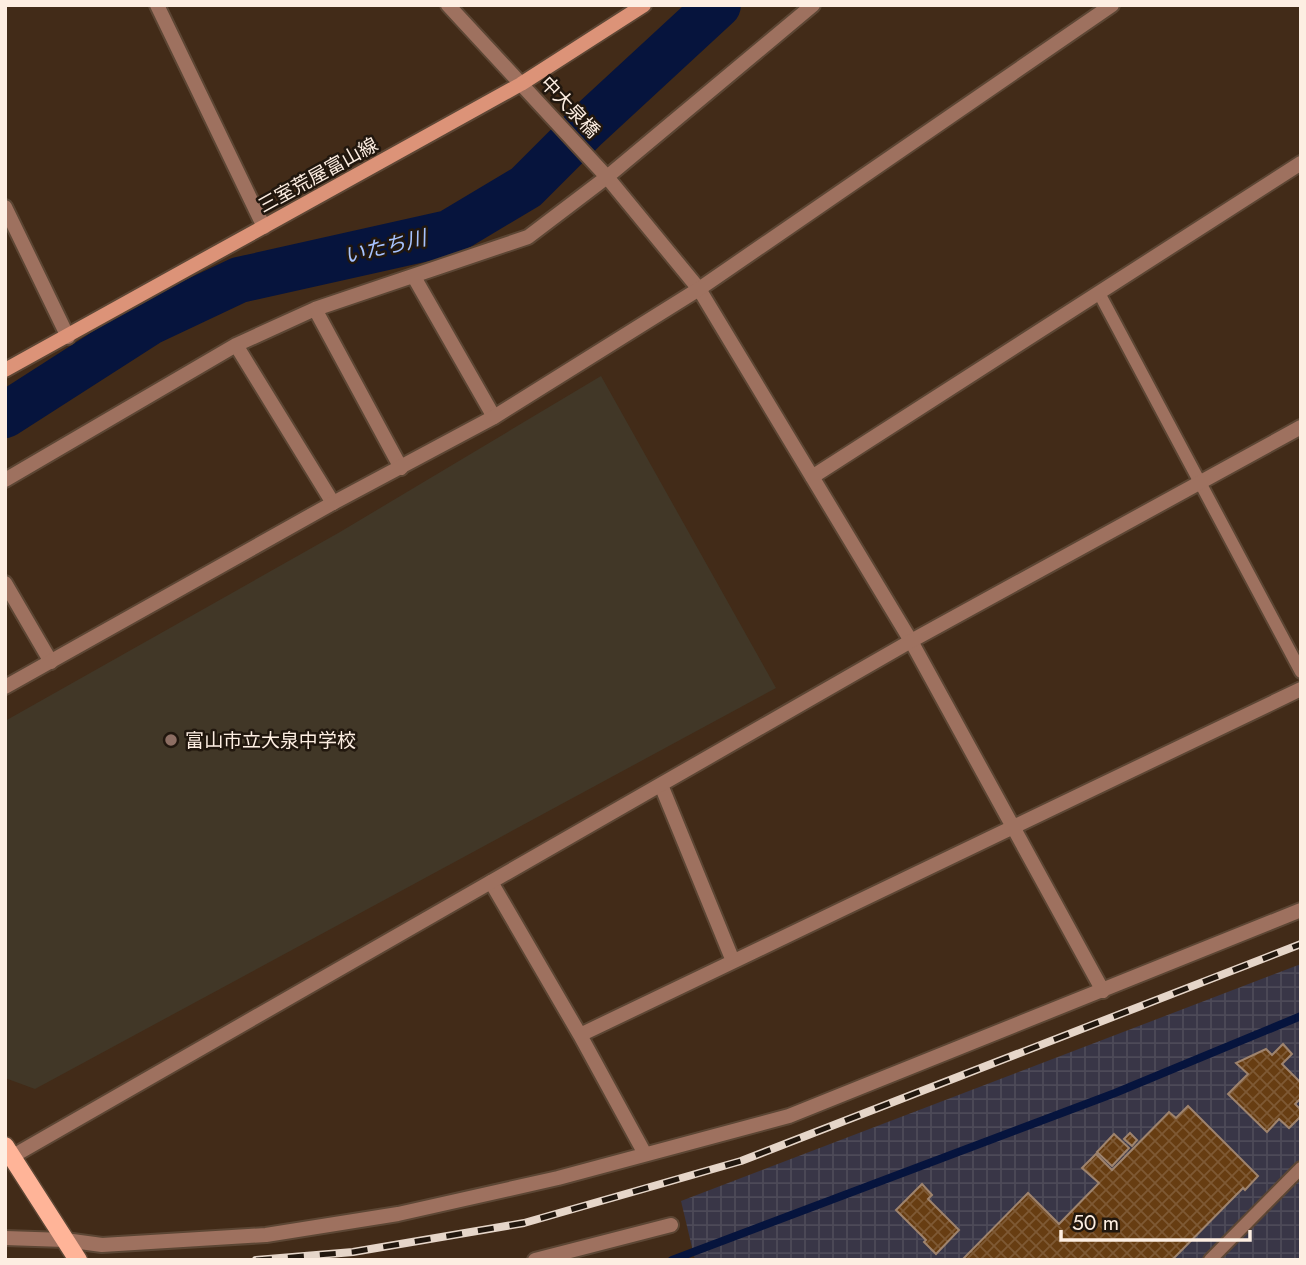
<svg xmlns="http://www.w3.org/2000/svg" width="1306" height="1265" font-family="Jost,'Noto Sans JP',sans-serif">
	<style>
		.industrial { fill: url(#industrial-grid) }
		.education { fill: #413727 }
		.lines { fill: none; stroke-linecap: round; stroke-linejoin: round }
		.stream { stroke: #06143d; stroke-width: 8 }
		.river { stroke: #06143d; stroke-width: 46 }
		.building { fill: url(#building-cross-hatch); stroke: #9f846e; stroke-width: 2 }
		.service-casing { stroke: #5c4634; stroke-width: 16 }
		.minor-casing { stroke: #5c4634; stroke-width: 18 }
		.tertiary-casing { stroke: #5c4634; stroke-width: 18 }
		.secondary-casing { stroke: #5c4634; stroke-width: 18 }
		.primary-casing { stroke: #5c4634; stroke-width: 21 }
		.service { stroke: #9e715f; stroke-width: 12 }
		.minor { stroke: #9e715f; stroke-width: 14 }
		.tertiary { stroke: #9e715f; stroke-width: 14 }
		.secondary { stroke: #dc9378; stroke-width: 14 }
		.primary { stroke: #ffb498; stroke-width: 18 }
		.rail-casing { stroke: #e6d6c9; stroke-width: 8 }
		.rail { stroke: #21170e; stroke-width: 5; stroke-dasharray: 16; stroke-linecap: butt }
		.education-dot { fill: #8d6e63; stroke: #21170e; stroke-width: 2.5 }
		.labels { text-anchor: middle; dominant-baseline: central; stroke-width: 5; stroke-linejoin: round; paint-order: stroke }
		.street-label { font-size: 19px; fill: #fdeee2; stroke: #21170e }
		.poi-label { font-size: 19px; fill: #fdeee2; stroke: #21170e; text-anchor: start }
		.water-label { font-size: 21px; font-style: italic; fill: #a7c3fe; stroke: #21170e }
	</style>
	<defs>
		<pattern id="industrial-grid" width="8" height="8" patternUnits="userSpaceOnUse" patternTransform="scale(1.75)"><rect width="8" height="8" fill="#393647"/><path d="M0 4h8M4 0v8" fill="none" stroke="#4d4a58"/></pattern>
		<pattern id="building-cross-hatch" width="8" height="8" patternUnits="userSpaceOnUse" patternTransform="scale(1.75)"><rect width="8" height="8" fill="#673d12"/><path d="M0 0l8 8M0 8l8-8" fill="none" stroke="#7e5934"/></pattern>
	</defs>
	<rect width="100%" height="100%" fill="#422b18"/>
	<path class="industrial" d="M1301,964V1260H695L681,1201Z"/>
	<path class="education" d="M601,376L776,688L35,1089L5,1078V721L340,532Z"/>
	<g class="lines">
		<path class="stream" d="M672,1260L1115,1093L1301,1016"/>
		<path class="river" d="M5,415L150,322L239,280L449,233L526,187L586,127L718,5"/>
	</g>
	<path class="building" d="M1283,1044L1292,1054L1282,1064L1301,1083V1098L1295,1104L1301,1110V1116L1289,1128L1279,1119L1267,1132L1228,1094L1248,1074L1236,1063L1266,1049L1272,1055Z
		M1188,1106L1258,1176L1245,1190L1243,1188L1172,1260H962L1028,1193L1059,1224L1099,1183L1082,1168L1096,1154L1112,1170L1169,1112L1176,1118Z
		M1130,1133L1137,1140L1132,1146L1124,1139Z
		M1114,1134L1129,1148L1112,1166L1097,1152Z
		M922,1184L932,1195L928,1199L959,1230L936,1254L924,1242L926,1240L896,1210Z"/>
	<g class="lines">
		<g class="service-casing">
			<path id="service" d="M1099,293L1301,672
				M1210,1260L1301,1168"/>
		</g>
		<g class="minor-casing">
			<path id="minor" d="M157,5L264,227
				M448,5L607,177L699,289L911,641L1103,991
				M5,207L68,337
				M414,277L494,417
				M315,309L401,468
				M236,345L333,503
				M812,477L1301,163
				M5,480L236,345L315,309L528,237L607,177L813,5
				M5,583L51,662
				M661,785L733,961
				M491,882L580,1035L645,1154
				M580,1035L1301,689
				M5,1238L65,1240L102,1245L266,1235L398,1214L558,1178L789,1116L1301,910
				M535,1260L671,1225"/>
		</g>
		<g class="tertiary-casing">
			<path id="tertiary" d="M5,687L333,503L494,417L699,289L1112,5
				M13,1156L911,641L1301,427"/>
		</g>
		<g class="secondary-casing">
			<path id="secondary" d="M5,370L521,84L644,5"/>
		</g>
		<g class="primary-casing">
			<path id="primary" d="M5,1146L78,1260"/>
		</g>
		<use href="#service" class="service"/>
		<use href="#minor" class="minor"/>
		<use href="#tertiary" class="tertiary"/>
		<use href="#secondary" class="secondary"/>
		<use href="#primary" class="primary"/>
		<g class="rail-casing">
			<path id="rail" d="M256,1260L353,1252L524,1223L741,1161L1301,944"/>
		</g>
		<use href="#rail" class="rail"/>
	</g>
	<circle class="education-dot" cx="171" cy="740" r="7"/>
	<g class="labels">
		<g class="street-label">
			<text transform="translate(570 107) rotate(47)">中大泉橋</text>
			<text transform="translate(318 175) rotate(-29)">三室荒屋富山線</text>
		</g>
		<g class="poi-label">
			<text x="185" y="740">富山市立大泉中学校</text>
		</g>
		<g class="water-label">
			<text transform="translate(385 247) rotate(-13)">いたち川</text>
		</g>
	</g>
	<rect width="1306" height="1265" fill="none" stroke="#fdeee2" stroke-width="14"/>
	<path d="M1061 1230v10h189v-10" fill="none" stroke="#fdeee2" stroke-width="3.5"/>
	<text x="1072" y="1230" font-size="21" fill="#fdeee2" stroke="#21170e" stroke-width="5" paint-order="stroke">50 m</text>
</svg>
